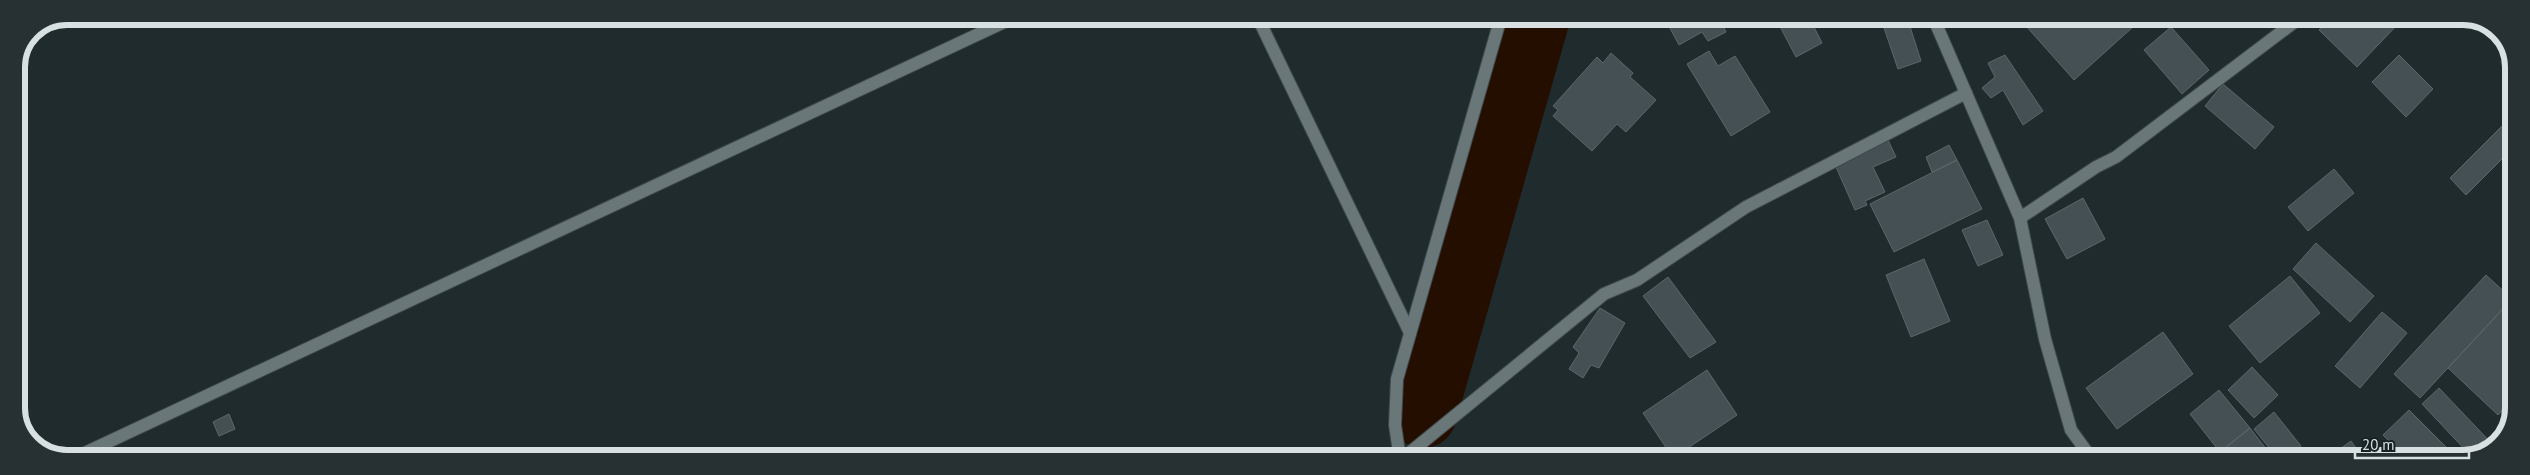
<svg xmlns="http://www.w3.org/2000/svg" width="2530" height="475" font-family="'PT Sans',sans-serif">
	<style>
		.lines { fill: none; stroke-linecap: round; stroke-linejoin: round }
		.river { stroke: #240e00; stroke-width: 68 }
		.building { fill: #445053; stroke: #5b686a }
		.lane-casing { stroke: #3f494b; stroke-width: 14 }
		.street-casing { stroke: #3f494b; stroke-width: 14 }
		.lane { stroke: #6a7779; stroke-width: 12 }
		.street { stroke: #6a7779; stroke-width: 12 }
		.rim { fill: none; stroke: #d9e0e1; stroke-width: 6 }
	</style>
	<rect width="100%" height="100%" fill="#202b2d"/>
	<g class="lines">
		<path class="river" d="M1423,414L1536,17"/>
	</g>
	<path class="building" d="M1664,17H1736L1722,24L1726,32L1708,41L1702,32L1679,45Z
		M1775,17H1809L1822,43L1796,57Z
		M1889,17H1907L1921,61L1898,69L1881,19Z
		M2018,17H2144L2074,80Z
		M2332,17H2395L2400,22L2357,67L2319,30Z
		M2171,27L2209,70L2182,94L2144,50Z
		M1709,51L1718,66L1735,56L1770,112L1731,136L1687,64Z
		M1611,53L1633,73L1630,77L1656,100L1626,132L1617,124L1592,151L1553,116L1558,110L1553,106L1597,57L1603,63Z
		M2005,55L2043,111L2023,125L2003,90L1991,98L1982,88L1995,77L1988,63Z
		M2399,55L2433,89L2406,117L2372,82Z
		M2223,84L2274,127L2255,149L2205,106Z
		M2513,115V148L2466,195L2450,178Z
		M1888,140L1896,157L1873,167L1885,192L1865,201L1867,205L1855,210L1836,167Z
		M1949,145L1957,160L1932,172L1926,157Z
		M1957,160L1982,209L1894,252L1870,204Z
		M2334,169L2354,193L2308,231L2288,207Z
		M2513,191V208L2505,201Z
		M2083,198L2105,239L2067,259L2045,219Z
		M1987,220L2003,255L1978,266L1962,230Z
		M2316,243L2374,296L2350,322L2293,269Z
		M1924,259L1950,321L1911,337L1886,275Z
		M2486,275L2512,299L2420,398L2394,374Z
		M2290,276L2320,313L2260,363L2229,326Z
		M1668,277L1716,342L1690,358L1643,296Z
		M2512,299L2513,399L2498,415L2448,368Z
		M1600,308L1625,323L1599,368L1591,365L1583,378L1569,369L1579,353L1573,347Z
		M2382,312L2407,333L2360,388L2335,366Z
		M2163,332L2193,374L2117,429L2086,388Z
		M2252,367L2278,395L2254,418L2228,390Z
		M1707,370L1737,415L1673,458L1643,413Z
		M2439,388L2495,447L2471,456L2422,404Z
		M2219,390L2250,428L2220,452L2190,414Z
		M2409,410L2458,459H2407L2383,435Z
		M2274,412L2301,446L2286,459H2278L2254,429Z
		M229,414L235,429L219,436L213,422Z
		M2250,428L2274,459H2225L2220,452Z
		M2351,441L2364,459H2326Z
		M2143,452L2149,459H2135Z"/>
	<g class="lines">
		<g class="lane-casing">
			<path id="lane" d="M1400,459L1395,425L1397,379L1501,17
				M1402,459L1604,294L1637,280L1746,207L1966,93"/>
		</g>
		<g class="street-casing">
			<path id="street" d="M1257,16L1410,333
				M1933,17L2020,218L2045,339L2071,430L2092,459
				M2020,218L2096,167L2116,157L2301,17
				M74,458L1017,16"/>
		</g>
		<use href="#lane" class="lane"/>
		<use href="#street" class="street"/>
	</g>
	<path d="M0 0H2530V475H0ZM67 25H2463A42 42 0 0 1 2505 67V408A42 42 0 0 1 2463 450H67A42 42 0 0 1 25 408V67A42 42 0 0 1 67 25Z" fill="#273133" fill-rule="evenodd"/>
	<path class="rim" d="M67 25H2463A42 42 0 0 1 2505 67V408A42 42 0 0 1 2463 450H67A42 42 0 0 1 25 408V67A42 42 0 0 1 67 25Z"/>
	<path d="M2355 450v8h114v-8" fill="none" stroke="#d9e0e1" stroke-width="2.5"/>
	<text x="2362" y="450" font-size="15" fill="#d9e0e1" stroke="#172224" stroke-width="4" paint-order="stroke">20 m</text>
</svg>
